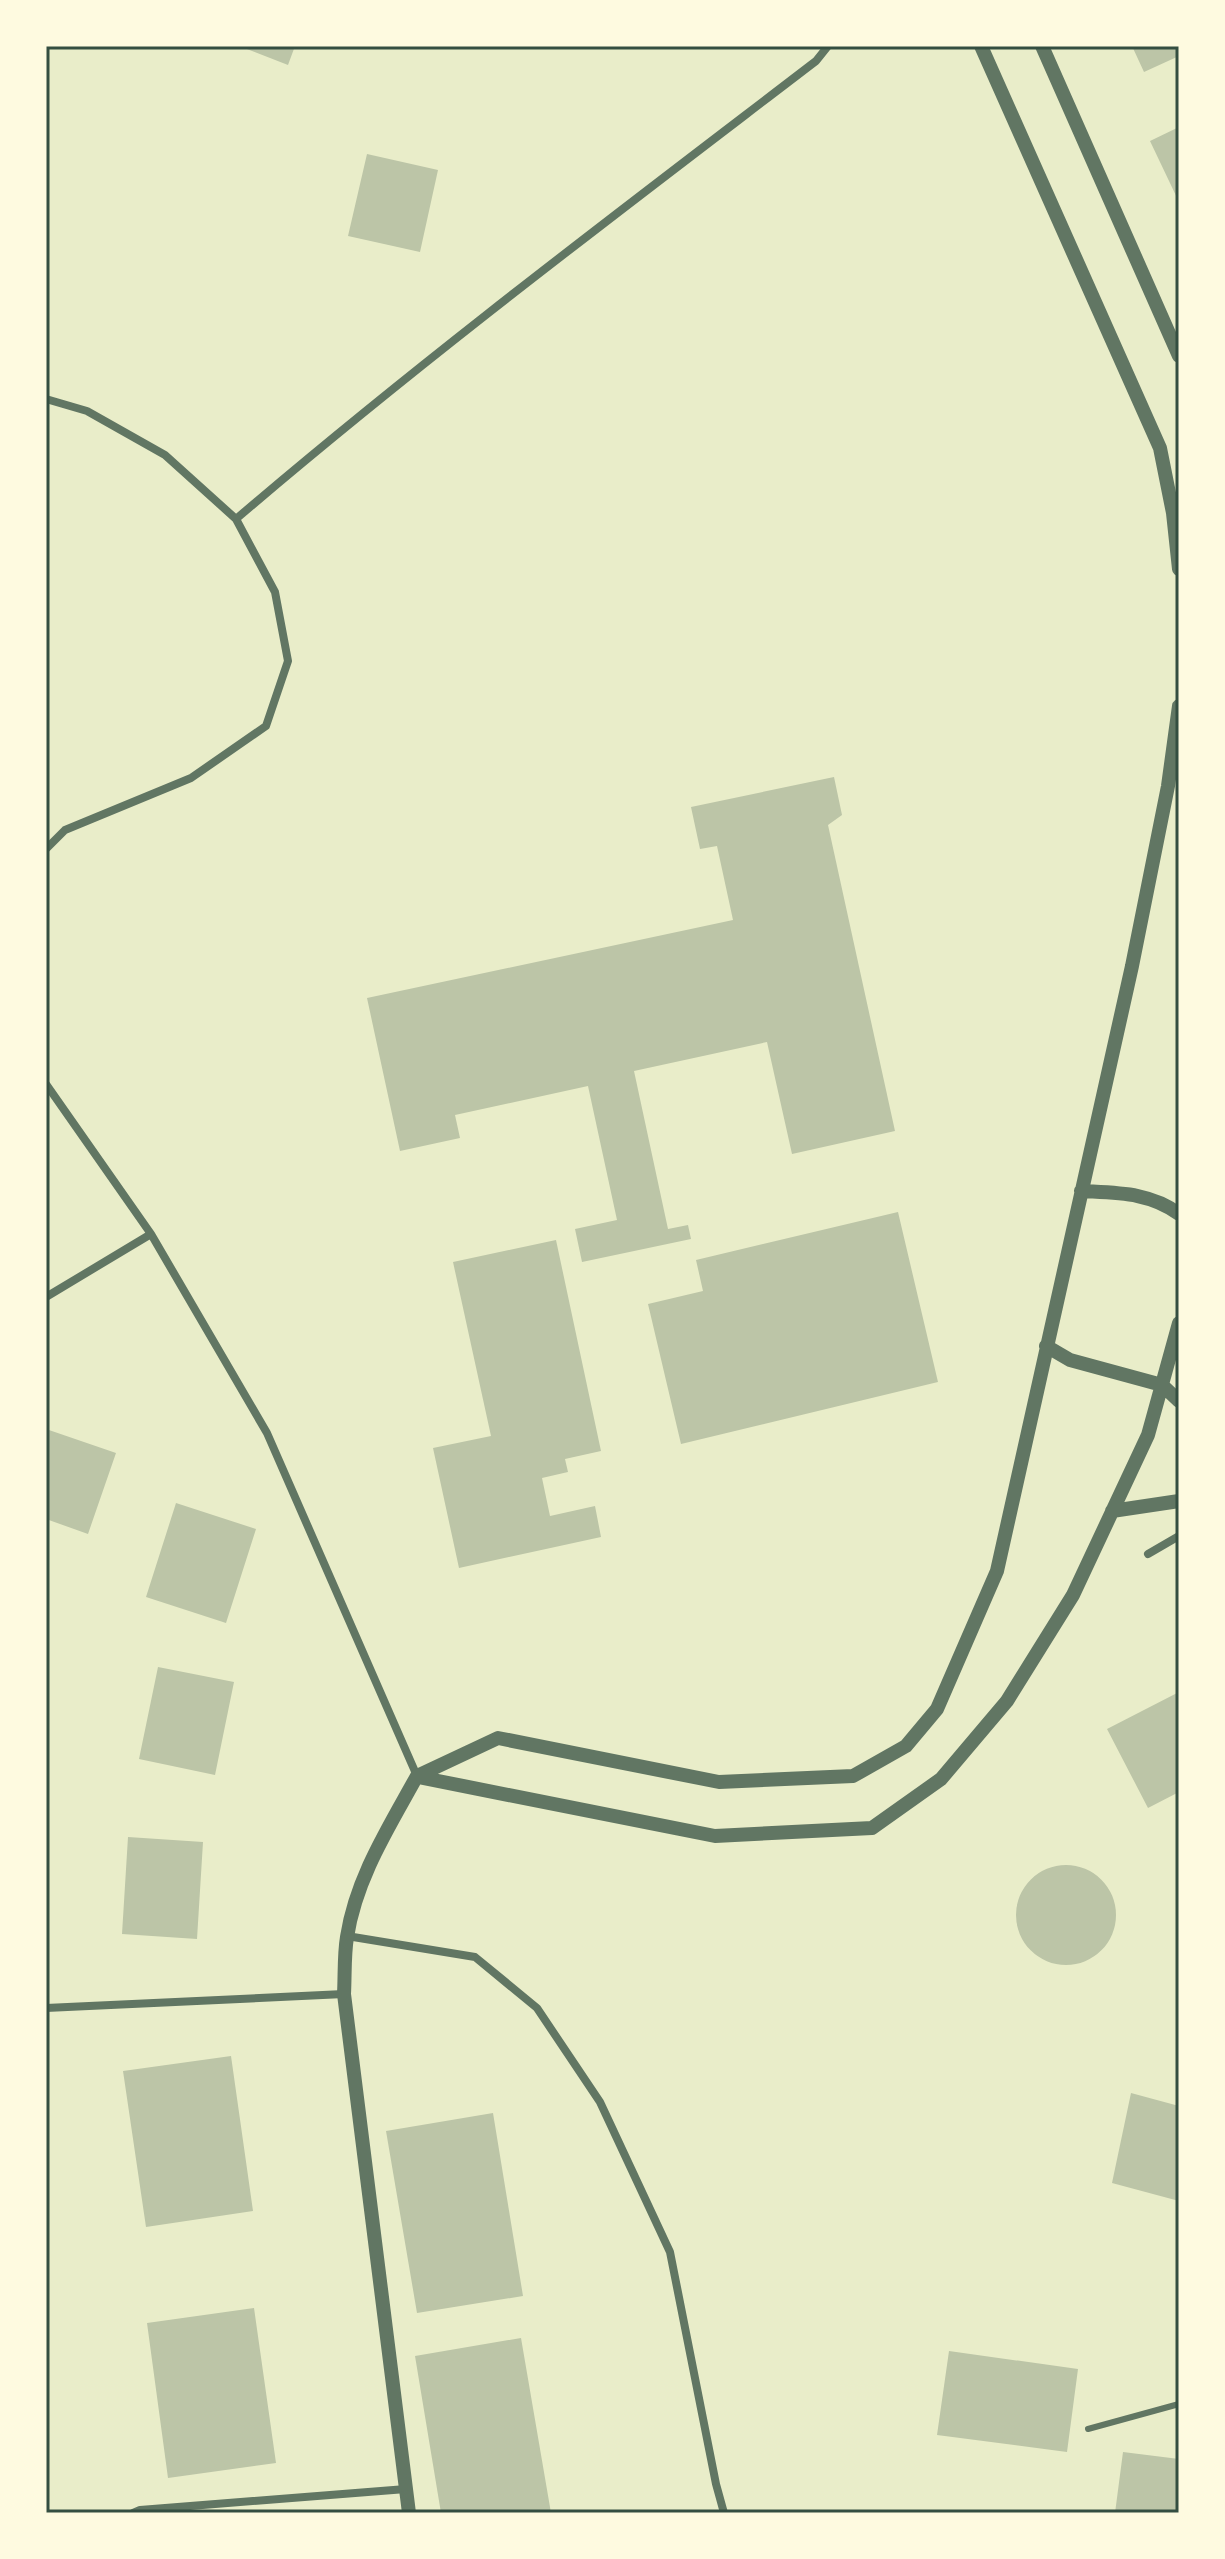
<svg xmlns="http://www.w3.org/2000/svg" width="1225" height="2559" font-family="Lato,sans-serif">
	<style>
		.building { fill: #bcc5a7 }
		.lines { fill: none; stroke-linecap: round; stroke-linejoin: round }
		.service { stroke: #617663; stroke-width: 6 }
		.minor { stroke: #617663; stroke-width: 8 }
		.tertiary { stroke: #617663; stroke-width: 14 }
		.neatline { fill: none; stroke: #344e41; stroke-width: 3 }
	</style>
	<rect width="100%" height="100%" fill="#e9edc9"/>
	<path class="building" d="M239,46H295L288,65Z
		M1132,46H1179V56L1144,72Z
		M1179,127V202L1150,141Z
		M367,154L438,170L420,252L348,236Z
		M834,777L842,815L828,825L895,1131L792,1154L767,1042L634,1071L668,1229L688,1225L691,1239L582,1262L575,1229L617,1220L588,1086L455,1115L460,1138L400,1151L367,998L733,920L717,846L700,849L691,807Z
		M898,1212L938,1382L681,1444L648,1304L703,1291L696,1260Z
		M556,1240L601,1451L565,1459L568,1472L542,1478L550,1516L595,1506L601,1537L459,1568L433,1448L491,1436L453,1262Z
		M46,1429L116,1453L88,1534L46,1519Z
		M176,1503L256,1529L226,1623L146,1597Z
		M158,1667L234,1682L215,1775L139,1759Z
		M1179,1692V1792L1148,1808L1107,1729Z
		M128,1837L203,1842L197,1939L122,1934Z
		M1016 1915a50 50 0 1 1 100 0a50 50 0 1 1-100 0Z
		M231,2056L253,2211L146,2227L123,2071Z
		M1131,2093L1179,2106V2201L1112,2183Z
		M493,2113L523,2296L417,2313L386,2131Z
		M254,2308L276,2463L168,2478L147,2323Z
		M521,2338L551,2513H441L415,2356Z
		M949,2351L1078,2369L1067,2452L937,2435Z
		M1123,2452L1179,2459V2513H1115Z"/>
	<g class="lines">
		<path class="service" d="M1088,2429L1179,2404"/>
		<path class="minor" d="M46,399L87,411L165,455L236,519L275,592L288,661L266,726L191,778L65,830L46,849
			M236,519C423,359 620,211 816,61L828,46
			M46,1084L151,1234L267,1433L417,1776
			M46,1297L151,1234
			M1148,1554L1179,1536
			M347,1936L475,1957L537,2008L600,2102L670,2252L716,2484L724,2513
			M46,2008L344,1994
			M133,2513L140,2510L406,2489"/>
		<path class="tertiary" d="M981,46L1160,448L1173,513L1179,569
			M1042,46L1179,356
			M1081,1191C1116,1193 1150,1192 1179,1214
			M1046,1346L1070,1360L1162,1385L1179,1401
			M1112,1511L1179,1501
			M417,1776L498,1738L719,1782L853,1776L906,1746L937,1709L997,1571L1132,966L1168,786L1179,706
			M418,1777L715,1836L872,1828L941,1779L1007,1701L1073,1595L1148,1435L1179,1323
			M409,2513L344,1994C345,1975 344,1955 347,1937C356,1878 389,1827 417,1776"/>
	</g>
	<rect width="1225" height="2559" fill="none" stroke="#fefae0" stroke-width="96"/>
	<rect x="48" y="48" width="1129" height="2463" class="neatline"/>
</svg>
